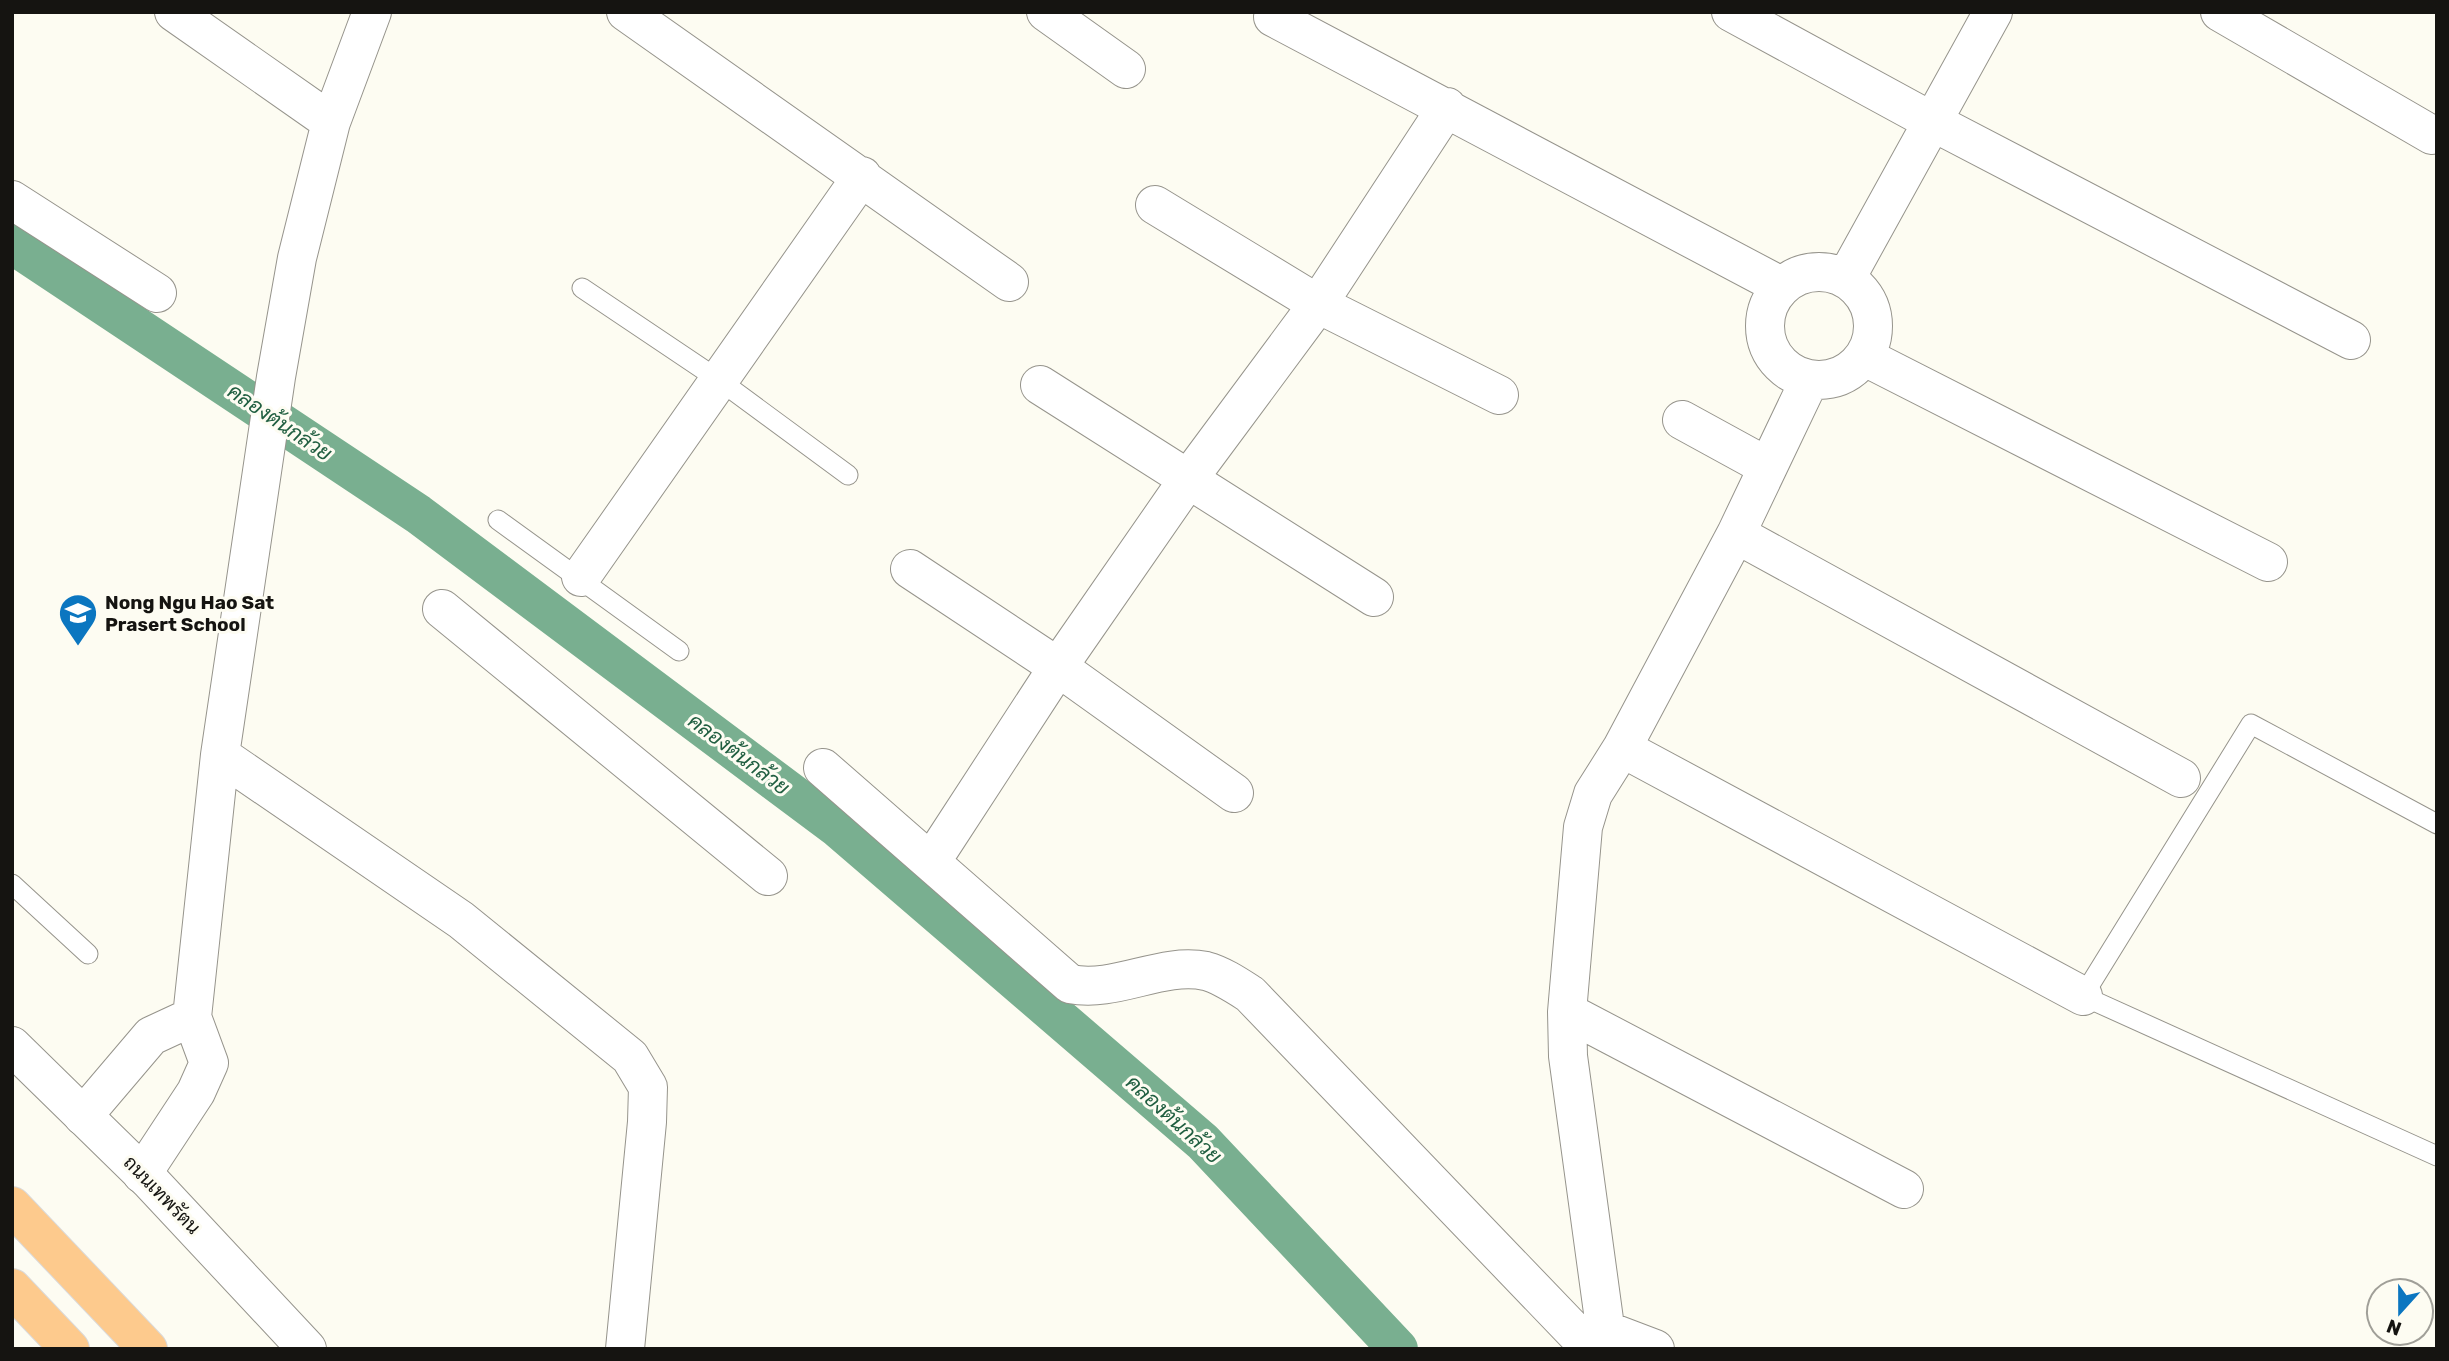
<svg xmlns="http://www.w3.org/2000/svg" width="2449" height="1361" font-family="Rubik,Sarabun,sans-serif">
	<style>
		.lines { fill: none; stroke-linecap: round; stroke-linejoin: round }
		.canal { stroke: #79af90; stroke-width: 40 }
		.lane-casing { stroke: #96948c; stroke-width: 21 }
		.street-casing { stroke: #96948c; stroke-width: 40 }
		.secondary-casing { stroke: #96948c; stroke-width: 40 }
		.highway-casing { stroke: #dad9d9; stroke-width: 40 }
		.lane { stroke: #fff; stroke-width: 19 }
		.street { stroke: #fff; stroke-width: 38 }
		.secondary { stroke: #fff; stroke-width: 38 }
		.highway { stroke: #fdca8d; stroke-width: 38 }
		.labels { text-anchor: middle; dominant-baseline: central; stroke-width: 6; stroke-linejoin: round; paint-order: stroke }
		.poi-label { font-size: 19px; font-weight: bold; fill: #151411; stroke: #fdfcf2; text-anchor: start }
		.street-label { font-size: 19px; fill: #151411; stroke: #fdfcf2 }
		.water-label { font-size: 21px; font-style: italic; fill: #215f41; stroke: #fdfcf2 }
	</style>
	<rect width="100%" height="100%" fill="#fdfcf2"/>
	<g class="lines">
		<path class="canal" d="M12,244L418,514L838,828L1203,1142L1398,1349"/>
		<g class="lane-casing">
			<path id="lane" d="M582,288L719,380L848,475
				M498,520L679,651
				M2437,824L2251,724L2083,996L2437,1156
				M12,884L88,954"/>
		</g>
		<g class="street-casing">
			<path id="street" d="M174,12L331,122
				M626,12L1009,282
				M1046,12L1126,69
				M1731,12L1933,122L2351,340
				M2220,12L2432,135
				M1273,17L1781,286
				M12,200L157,293
				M1155,205L1318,304L1499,395
				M1765 326a54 54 0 1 1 108 0a54 54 0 1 1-108 0Z
				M1846,278L1993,12
				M1865,357L2268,562
				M1040,385L1374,597
				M1682,420L1766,466
				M1736,534L2181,778
				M910,569L1058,667L1234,793
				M581,577L862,176
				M442,609L768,876
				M1622,748L2083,996
				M220,755L461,920L630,1057L648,1087L647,1122L625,1349
				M823,768L1070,984C1117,993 1160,962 1206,971C1221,975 1236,985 1250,994L1591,1349
				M931,862L1058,667L1189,478L1318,304L1447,107
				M1567,1012L1904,1189
				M83,1116L151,1036L192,1017
				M142,1174L196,1092L209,1063L192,1017L220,755L276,377L297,258L331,122L372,12
				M1605,1330L1655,1349
				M1608,1349L1568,1056L1567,1012L1583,827L1593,794L1622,748L1736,534L1809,381"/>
		</g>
		<g class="secondary-casing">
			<path id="secondary" d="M12,1046L151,1182L307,1349"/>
		</g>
		<g class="highway-casing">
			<path id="highway" d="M12,1206L148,1349
				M12,1288L70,1349"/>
		</g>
		<use href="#lane" class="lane"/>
		<use href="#street" class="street"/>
		<use href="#secondary" class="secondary"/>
		<use href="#highway" class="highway"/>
	</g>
	<defs>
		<g id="school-pin" transform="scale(2.0125)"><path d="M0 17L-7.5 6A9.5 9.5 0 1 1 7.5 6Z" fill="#0b76c0" stroke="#fdfcf2"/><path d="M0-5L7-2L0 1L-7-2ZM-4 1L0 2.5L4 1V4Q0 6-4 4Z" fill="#fff"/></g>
	</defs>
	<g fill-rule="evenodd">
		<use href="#school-pin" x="78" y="613"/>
	</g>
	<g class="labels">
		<g class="poi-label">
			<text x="105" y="602">Nong Ngu Hao Sat<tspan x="105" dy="22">Prasert School</tspan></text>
		</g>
		<g class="street-label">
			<text transform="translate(162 1195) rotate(46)">ถนนเทพรัตน</text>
		</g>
		<g class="water-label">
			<text transform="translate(280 422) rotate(34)">คลองต้นกล้วย</text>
			<text transform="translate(739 754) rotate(37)">คลองต้นกล้วย</text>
			<text transform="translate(1174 1119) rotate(42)">คลองต้นกล้วย</text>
		</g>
	</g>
	<rect width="2449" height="1361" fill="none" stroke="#151411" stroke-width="28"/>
	<g transform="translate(2400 1312) rotate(201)"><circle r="33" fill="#fdfcf2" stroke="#a09f98" stroke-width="2"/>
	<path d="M0-5L12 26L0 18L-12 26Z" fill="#0b76c0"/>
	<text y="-10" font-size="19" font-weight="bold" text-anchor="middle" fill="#151411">N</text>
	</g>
</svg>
